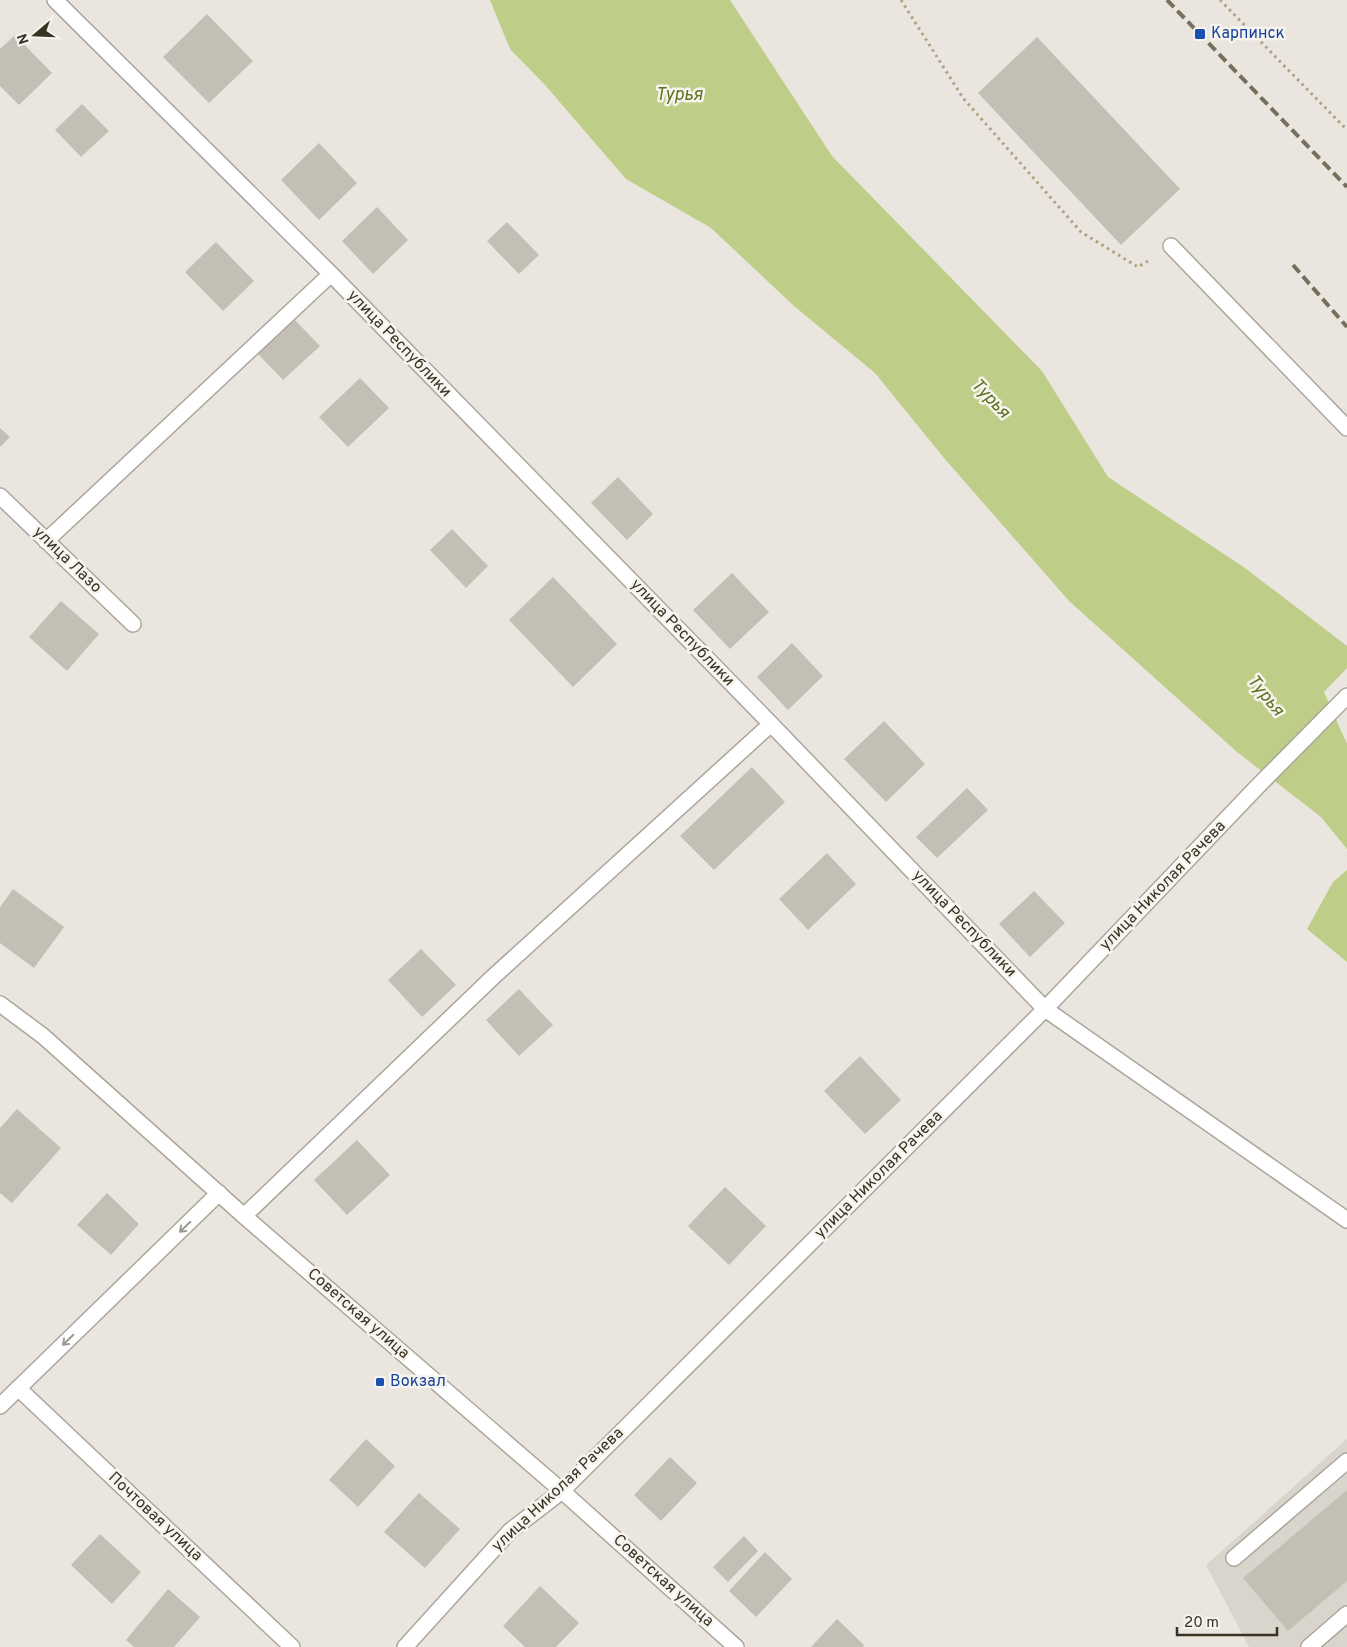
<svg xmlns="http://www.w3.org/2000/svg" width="1347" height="1647" font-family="Overpass,sans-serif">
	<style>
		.built { fill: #d9d5cd }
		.water { fill: #bece88 }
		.building { fill: #c4bfb5 }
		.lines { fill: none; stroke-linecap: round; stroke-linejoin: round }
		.lane-casing { stroke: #aaa69b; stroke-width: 18 }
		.street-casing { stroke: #aaa69b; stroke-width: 18 }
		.secondary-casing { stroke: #aca696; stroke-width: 18 }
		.path { stroke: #aca280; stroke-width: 3; stroke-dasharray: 2.5 4; stroke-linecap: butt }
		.lane { stroke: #fff; stroke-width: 15 }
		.street { stroke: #fff; stroke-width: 15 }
		.secondary { stroke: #fff; stroke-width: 15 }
		.rail { stroke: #75705b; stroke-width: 4; stroke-dasharray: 10 5; stroke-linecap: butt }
		.oneway { stroke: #9c9a90 }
		.transit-dot { fill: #1a4fb4; stroke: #f7f3ef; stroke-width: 2 }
		.labels { text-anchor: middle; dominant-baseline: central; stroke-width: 5; stroke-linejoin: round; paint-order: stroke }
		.transit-label { font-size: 16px; fill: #164399; stroke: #f7f3ef; text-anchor: start }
		.street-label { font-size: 16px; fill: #393421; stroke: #f7f3ef }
		.water-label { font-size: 18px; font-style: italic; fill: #5e721e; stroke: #f7f3ef }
	</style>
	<rect width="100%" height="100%" fill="#eae6df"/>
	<path class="built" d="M1347,1439V1647H1249L1206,1565Z"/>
	<path class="water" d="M490,0H730L832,156L1042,371L1108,477L1245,568L1347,646V668L1324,692L1347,744V849L1321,817L1237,752L1069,601L944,458L875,373L794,306L711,228L626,179L545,85L510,49Z
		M1347,870V962L1307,929L1333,882Z"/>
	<path class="building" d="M207,14L253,61L209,103L163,57Z
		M15,35L52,73L19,105L0,86V49Z
		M1037,37L1180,189L1121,245L978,93Z
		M82,104L109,131L81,157L55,130Z
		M319,143L357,183L319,220L281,180Z
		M377,207L408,240L373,274L342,241Z
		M507,222L539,255L519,274L487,241Z
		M216,242L254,281L223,311L185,272Z
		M292,317L320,346L283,380L256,352Z
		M360,378L389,408L348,447L319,417Z
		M0,428L10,437L0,447Z
		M618,477L653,514L627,540L591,503Z
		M452,529L488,566L466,588L430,550Z
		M732,573L769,612L730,649L693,610Z
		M553,577L617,644L573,687L509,620Z
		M61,601L99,634L67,671L29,637Z
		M792,643L823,676L788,710L757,677Z
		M884,721L925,764L886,802L844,759Z
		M752,767L785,802L714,870L680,836Z
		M967,788L988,810L937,858L916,837Z
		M827,853L856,884L808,930L779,899Z
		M13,889L64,927L34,968L0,943V907Z
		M1034,891L1065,923L1030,957L999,924Z
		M421,949L456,985L422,1017L388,980Z
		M519,989L553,1025L519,1056L486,1020Z
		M860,1056L901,1100L865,1134L824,1091Z
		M17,1109L61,1148L12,1203L0,1193V1128Z
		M357,1140L390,1175L347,1215L314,1180Z
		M725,1187L766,1226L729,1265L688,1226Z
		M107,1193L139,1224L111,1255L77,1225Z
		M366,1439L395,1466L358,1507L329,1480Z
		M670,1457L697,1483L661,1521L634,1495Z
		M1347,1490V1581L1288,1631L1243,1578Z
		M419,1493L460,1529L425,1568L384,1532Z
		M100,1534L141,1572L112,1604L71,1565Z
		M744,1536L758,1551L728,1582L713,1567Z
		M765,1552L792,1579L756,1617L729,1591Z
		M540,1586L579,1623L556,1647H525L503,1626Z
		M168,1589L200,1617L174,1647H134L126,1640Z
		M837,1619L864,1645L863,1647H811Z"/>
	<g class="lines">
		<g class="lane-casing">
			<path id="lane" d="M1234,1558L1347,1461
				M1309,1647L1347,1614"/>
		</g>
		<g class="street-casing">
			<path id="street" d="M55,0L331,274L771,724L1045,1009L1347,1220
				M1171,246L1347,428
				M0,496L133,624
				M46,541L331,274
				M244,1216L493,977L771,724
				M18,1388L292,1647
				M0,1406L219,1193
				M405,1647L510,1531L562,1491L1045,1009L1257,787L1347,696"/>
		</g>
		<g class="secondary-casing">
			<path id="secondary" d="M0,1004L43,1036L244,1216L562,1491L736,1647"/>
		</g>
		<path class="path" d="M901,0L963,98L1081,232L1138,267L1151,259
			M1220,0L1347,130"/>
		<use href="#lane" class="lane"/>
		<use href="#street" class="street"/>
		<use href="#secondary" class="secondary"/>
		<path class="rail" d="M1167,0L1347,187
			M1293,265L1347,327"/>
	</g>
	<defs><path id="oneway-shaft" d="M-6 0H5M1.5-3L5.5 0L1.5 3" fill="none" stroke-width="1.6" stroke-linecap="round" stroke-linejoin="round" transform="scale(1.25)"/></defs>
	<g class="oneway">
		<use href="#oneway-shaft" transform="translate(185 1227) rotate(136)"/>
		<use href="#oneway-shaft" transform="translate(68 1340) rotate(136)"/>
	</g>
	<g class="transit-dot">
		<rect x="1194" y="28" width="12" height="12" rx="2.5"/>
		<rect x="375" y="1377" width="10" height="10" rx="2.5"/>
	</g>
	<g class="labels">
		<g class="transit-label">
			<text x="1211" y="34">Карпинск</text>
			<text x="390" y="1382">Вокзал</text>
		</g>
		<g class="street-label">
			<text transform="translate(399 344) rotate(46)">улица Республики</text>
			<text transform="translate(67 560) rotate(44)">улица Лазо</text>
			<text transform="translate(682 633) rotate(46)">улица Республики</text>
			<text transform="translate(1163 886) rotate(-46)">улица Николая Рачева</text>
			<text transform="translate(964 924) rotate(46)">улица Республики</text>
			<text transform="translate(879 1175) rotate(-45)">улица Николая Рачева</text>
			<text transform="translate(358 1314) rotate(41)">Советская улица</text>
			<text transform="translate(558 1490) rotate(-43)">улица Николая Рачева</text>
			<text transform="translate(155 1517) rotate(43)">Почтовая улица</text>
			<text transform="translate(663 1581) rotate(42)">Советская улица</text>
		</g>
		<g class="water-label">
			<text x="679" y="95">Турья</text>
			<text transform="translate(990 399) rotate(46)">Турья</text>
			<text transform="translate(1265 696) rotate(51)">Турья</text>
		</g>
	</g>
	<g transform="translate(35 35) rotate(251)" stroke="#f7f3ef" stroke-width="4" paint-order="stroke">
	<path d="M0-4L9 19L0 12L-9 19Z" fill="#393421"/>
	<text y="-8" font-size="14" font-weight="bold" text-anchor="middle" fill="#393421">N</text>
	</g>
	<path d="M1177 1627v8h100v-8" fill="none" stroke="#393421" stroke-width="2.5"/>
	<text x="1184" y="1627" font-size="15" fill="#393421" stroke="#f7f3ef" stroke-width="4" paint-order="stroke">20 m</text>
</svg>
